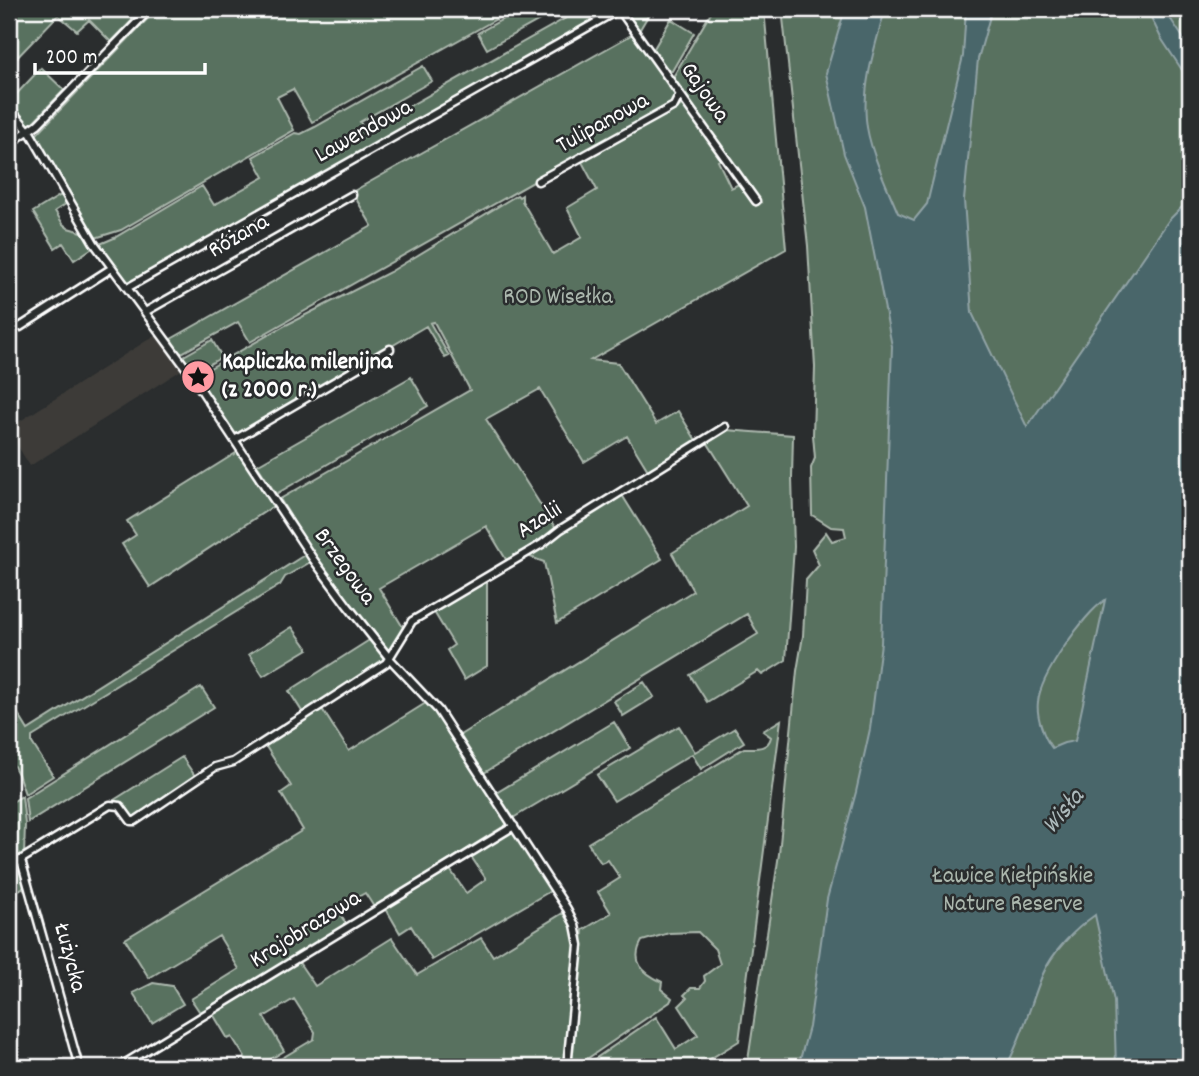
<svg xmlns="http://www.w3.org/2000/svg" width="1199" height="1076" font-family="Dekko,sans-serif">
	<style>
		.built { fill: #3c3b38 }
		.green { fill: #59715e; stroke: #acb8ae; stroke-width: 2 }
		.water { fill: #48666a; stroke: #91a3a6; stroke-width: 2; fill-rule: evenodd }
		.lines { fill: none; stroke-linecap: round; stroke-linejoin: round }
		.minor-casing { stroke: #fff; stroke-width: 11 }
		.minor { stroke: #2a2d2e; stroke-width: 6 }
		.labels { text-anchor: middle; dominant-baseline: central; stroke-width: 5; stroke-linejoin: round; paint-order: stroke }
		.street-label { font-size: 24px; fill: #fff; stroke: #2a2d2e }
		.park-label { font-size: 24px; fill: #acb8ae; stroke: #2a2d2e }
		.poi-label { font-size: 24px; font-weight: bold; fill: #fff; stroke: #2a2d2e; text-anchor: start }
		.water-label { font-size: 26px; font-style: italic; fill: #adbabc; stroke: #2a2d2e }
	</style>
	<rect width="100%" height="100%" fill="#2a2d2e"/>
	<filter id="ink" filterUnits="userSpaceOnUse"><feTurbulence type="fractalNoise" baseFrequency=".0143" numOctaves="2"/><feDisplacementMap in="SourceGraphic" scale="14" xChannelSelector="R" yChannelSelector="G"/><feConvolveMatrix kernelMatrix="1 2 1 2 8 2 1 2 1" color-interpolation-filters="sRGB"/></filter>
	<g filter="url(#ink)">
		<path class="built" d="M157,334L183,369L30,466L9,432V428Z"/>
		<path class="green" d="M9,9H143L111,42L89,20L77,31L58,15L9,66Z
			M157,9H186L200,15L209,9H514L312,122L293,89L277,97L294,130L121,230L95,238L75,209L34,137Z
			M521,9H538L543,18L487,49L478,33Z
			M582,9H614L128,284L100,244L114,238L202,186L214,205L264,177L253,157L295,133L301,134L315,127L423,66L432,81L360,122L365,131Z
			M623,9H652L639,31Z
			M713,9H764L786,249L591,360L618,363L656,424L678,411L697,442L649,472L627,436L584,462L540,389L486,419L556,529L507,561L486,526L379,588L404,629L389,653L318,562L280,499L470,390L434,322L430,323L449,356L445,358L426,326L236,437L196,376L286,325L390,272L517,195L519,197L522,195V201L553,254L582,237L567,208L597,190L582,162L684,104L723,158L718,161L731,188L741,183L756,206L761,203L673,77Z
			M782,9H1190V1067H747L779,854L797,671L803,636L806,580L819,565L812,549L826,532L832,541L846,537L844,528L831,527L812,515L811,468L815,458L813,435L815,367L808,246Z
			M671,19L694,33L672,71H669L653,50Z
			M633,34L676,95L673,103L250,342L238,322L180,354L171,339L372,226L352,192Z
			M41,68L64,90L29,126L9,102Z
			M61,195L66,204L55,211L63,224L68,228L82,232L94,247L74,260L63,243L55,248L33,212Z
			M212,340L222,357L194,373L182,357Z
			M411,377L428,406L276,494L257,465Z
			M726,430L793,435L792,478L794,547L786,660L762,675L758,671L707,702L690,675L758,634L747,614L484,773L460,735L693,591L672,553L747,506L707,442Z
			M239,451L275,505L150,587L122,544L136,535L127,521Z
			M622,495L662,559L557,623L544,562L525,555Z
			M306,554L312,561L285,577L280,585L32,737V743L53,776L25,794L18,774L9,757V699L28,730Z
			M487,579V666L464,680L447,650L454,645L434,612Z
			M292,627L308,649L263,676L249,654Z
			M371,639L386,657L385,661L303,713L289,691Z
			M644,682L654,697L623,716L614,701Z
			M201,687L214,707L28,822L25,798Z
			M429,701L509,823L374,907L365,893L337,909L346,924L201,1014L191,999L239,969L219,936L149,978L125,939L303,830L281,793L291,786L265,745L322,709L349,751Z
			M781,720L739,1041L697,1067H656L653,1063L647,1067H583L656,1017L676,1049L698,1035L679,1006L687,998L684,995L691,988H700L705,981L704,976L720,964L715,949L698,932L669,933L642,941C630,962 643,973 662,982L661,989L672,998L670,1002L581,1063L577,1059L572,1060L583,930L611,913L598,892L620,878L608,860L601,863L588,843L744,748C755,748 768,750 771,737L763,731Z
			M614,722L630,748L513,818L496,793Z
			M679,726L695,752L735,728L744,742L701,769L692,754L614,801L597,775Z
			M182,757L195,776L151,809L134,817C125,813 124,804 114,800Z
			M22,796L25,824L24,856L9,866V804Z
			M513,828L552,890L432,960L411,926L400,933L385,907L449,868L466,893L486,879L470,855Z
			M17,865L22,868L27,885L9,896V870Z
			M563,913L572,928L576,943L564,1067H267L314,1039L315,1032L294,999L264,1017L284,1051L258,1067H251L232,1037L228,1039L213,1014L298,961L315,986L392,938L417,975L481,938L493,956Z
			M153,983L172,986L183,1004L152,1023L133,993Z"/>
		<path class="water" d="M845,9H882L883,17C874,50 863,84 866,119C868,148 887,186 898,213L914,220L927,204L963,56L966,9H992L978,59L964,200L972,313L1027,427L1169,220L1190,199V1067H1116L1114,1001L1095,915C1075,929 1052,952 1042,976C1030,1006 1022,1038 1006,1067H798L809,1027L827,899L856,792L870,729L881,643L892,346L865,207L844,154L826,73ZM1105,600L1075,741L1064,743L1052,748C1044,738 1036,716 1038,702C1040,676 1084,614 1105,600Z
			M1147,9H1164L1190,48V82L1161,38Z"/>
		<g class="lines">
			<g class="minor-casing">
				<path id="minor" d="M619,9L756,201
					M9,107L31,134L94,243L192,376L313,559L347,605L390,659L438,710L567,909L575,925L579,945L567,1067
					M9,144L38,124L150,9
					M538,181L674,106L680,94
					M127,288L620,9
					M145,312L352,195
					M20,327L112,268
					M236,439L390,349
					M21,860L79,1067
					M9,867L110,805L120,806L131,821H135L215,767L233,762L386,663L412,621L542,544L561,529L725,427
					M119,1067L514,826"/>
			</g>
			<use href="#minor" class="minor"/>
		</g>
	</g>
	<defs>
		<g id="sight-disc" transform="scale(1.75)"><circle r="9.5" fill="#ff9aa2" stroke="#2a2d2e"/><path d="M0-6L1.8-2.2L6-1.7L2.9 1.2L3.7 5.4L0 3.3L-3.7 5.4L-2.9 1.2L-6-1.7L-1.8-2.2Z" fill="#111"/></g>
	</defs>
	<g fill-rule="evenodd">
		<use href="#sight-disc" x="198" y="377"/>
	</g>
	<g class="labels">
		<g class="street-label">
			<text transform="translate(704 93) rotate(55)">Gajowa</text>
			<text transform="translate(603 124) rotate(-29)">Tulipanowa</text>
			<text transform="translate(364 132) rotate(-29)">Lawendowa</text>
			<text transform="translate(239 237) rotate(-30)">Różana</text>
			<text transform="translate(540 521) rotate(-33)">Azalii</text>
			<text transform="translate(344 567) rotate(54)">Brzegowa</text>
			<text transform="translate(306 930) rotate(-32)">Krajobrazowa</text>
			<text transform="translate(69 958) rotate(75)">Łużycka</text>
		</g>
		<g class="park-label">
			<text x="558" y="298">ROD Wisełka</text>
			<text x="1013" y="877">Ławice Kiełpińskie<tspan x="1013" dy="28">Nature Reserve</tspan></text>
		</g>
		<g class="poi-label">
			<text x="222" y="363">Kapliczka milenijna<tspan x="222" dy="28">(z 2000 r.)</tspan></text>
		</g>
		<g class="water-label">
			<text transform="translate(1064 812) rotate(-50)">Wisła</text>
		</g>
	</g>
	<rect width="1199" height="1076" fill="none" stroke="#2a2d2e" stroke-width="35"/>
	<rect x="18" y="18" width="1164" height="1041" fill="none" stroke="#fff" stroke-width="2.5" filter="url(#ink)"/>
	<path d="M35 63v10h170v-10" fill="none" stroke="#ffffff" stroke-width="3.5"/>
	<text x="46" y="63" font-size="21" fill="#ffffff" stroke="#2a2d2e" stroke-width="5" paint-order="stroke">200 m</text>
</svg>
